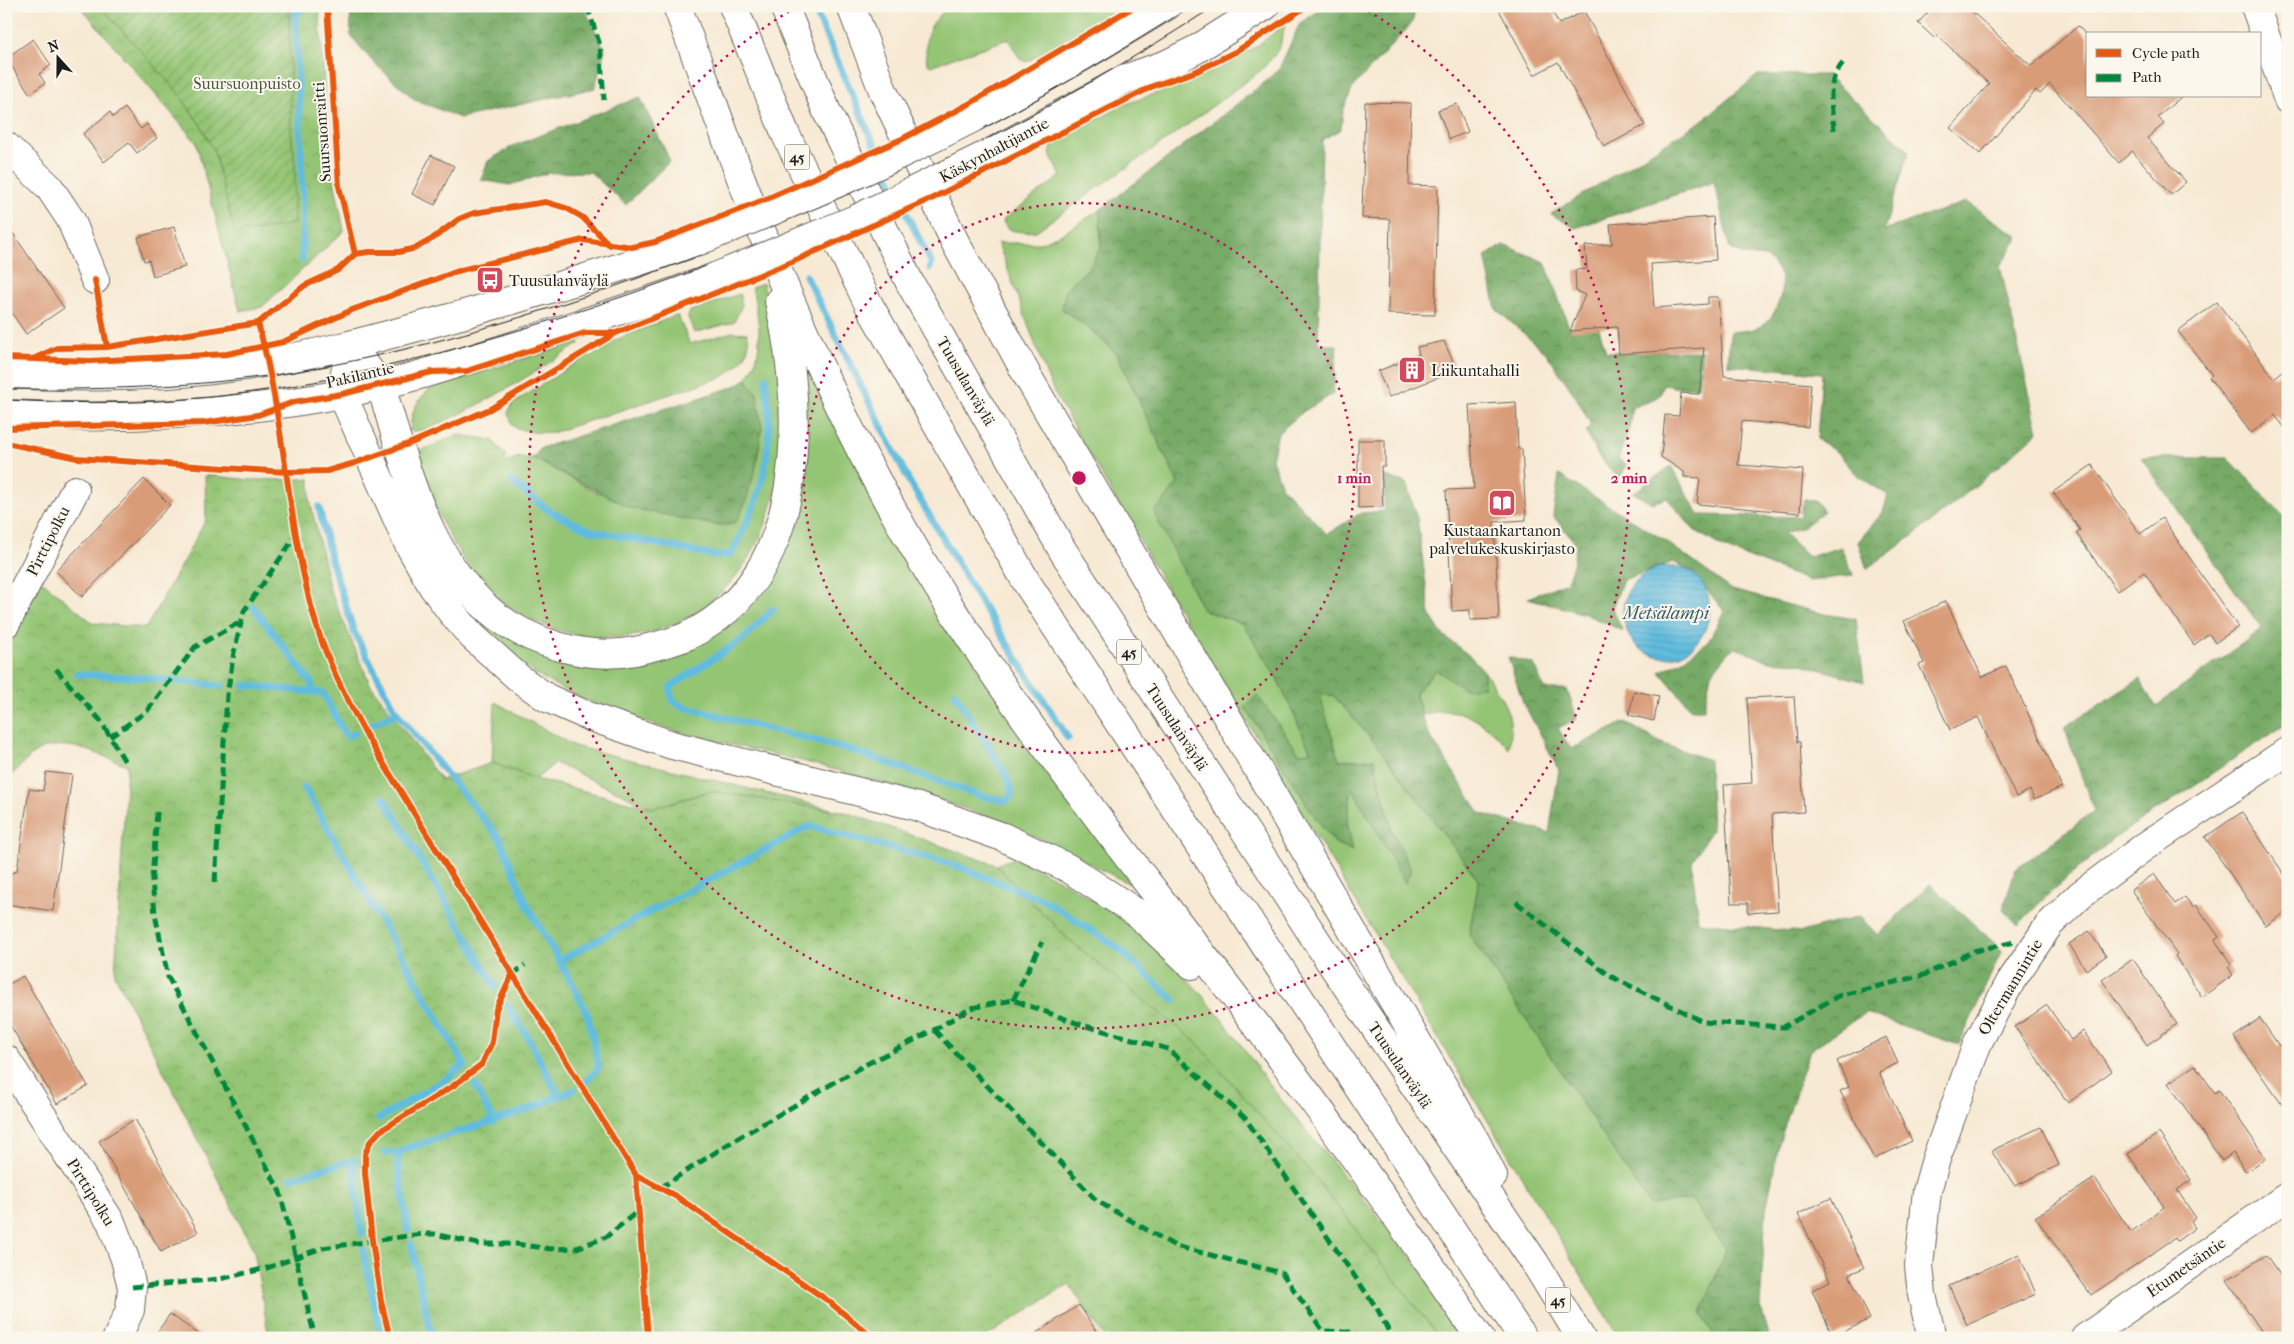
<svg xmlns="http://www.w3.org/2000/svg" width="2294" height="1344" font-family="'IM FELL French Canon',serif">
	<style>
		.grass { fill: #94c574; stroke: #587048 }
		.forest { fill: url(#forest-crowns); stroke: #4a6341 }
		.park { fill: url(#park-crowns); stroke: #587048 }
		.garden { fill: url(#garden-furrows); stroke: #587048 }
		.water { fill: url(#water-rules); stroke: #3e6c7d }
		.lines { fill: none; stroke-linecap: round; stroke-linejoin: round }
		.stream { stroke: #60bcde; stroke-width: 7 }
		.building { fill: #d99c79 }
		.minor-casing { stroke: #69645c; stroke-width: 30 }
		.major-casing { stroke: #69645c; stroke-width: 30 }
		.highway-casing { stroke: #69645c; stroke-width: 30 }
		.minor { stroke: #fff; stroke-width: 28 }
		.major { stroke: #fff; stroke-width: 28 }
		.highway { stroke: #fff; stroke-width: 28 }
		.tram { stroke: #1c1c1c; stroke-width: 1 }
		.major-bridge-casing { stroke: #69645c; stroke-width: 30; stroke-linecap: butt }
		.major-bridge { stroke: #fff; stroke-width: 28 }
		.quiet { stroke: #00873e; stroke-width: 5; stroke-dasharray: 10 5; stroke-linecap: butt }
		.cycleway-casing { stroke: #fbf7ec; stroke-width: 9 }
		.cycleway { stroke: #e8590c; stroke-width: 6 }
		.ring { fill: none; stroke: #c2185b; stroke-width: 2.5; stroke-dasharray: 2.5 5 }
		.labels { text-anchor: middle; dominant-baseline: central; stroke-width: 4; stroke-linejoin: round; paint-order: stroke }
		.shield { fill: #fbf7ec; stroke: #5f5e5a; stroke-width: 1 }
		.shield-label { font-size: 15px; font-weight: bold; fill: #1c1c1c }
		.park-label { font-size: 16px; fill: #46573b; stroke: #fbf7ec }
		.street-label { font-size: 16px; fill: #1c1c1c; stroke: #fbf7ec }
		.poi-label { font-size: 16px; fill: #1c1c1c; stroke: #fbf7ec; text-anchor: start }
		.water-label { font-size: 18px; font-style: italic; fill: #375c6a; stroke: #fbf7ec }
		.centre { fill: #c2185b; stroke: #fbf7ec; stroke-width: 2.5 }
		.ring-label { font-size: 15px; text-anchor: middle; font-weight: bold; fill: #c2185b; stroke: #fbf7ec; stroke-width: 4; stroke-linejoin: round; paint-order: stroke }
	</style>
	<defs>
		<pattern id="forest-crowns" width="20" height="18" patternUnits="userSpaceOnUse" patternTransform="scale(1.25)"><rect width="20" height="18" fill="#7a6"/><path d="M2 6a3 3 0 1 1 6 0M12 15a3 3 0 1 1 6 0" fill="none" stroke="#618a53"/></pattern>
		<pattern id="park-crowns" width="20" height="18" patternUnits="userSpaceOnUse" patternTransform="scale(1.25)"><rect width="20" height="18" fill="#94c574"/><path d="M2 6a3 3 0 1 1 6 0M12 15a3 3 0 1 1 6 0" fill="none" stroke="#7fa964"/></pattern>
		<pattern id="garden-furrows" width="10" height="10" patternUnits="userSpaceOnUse" patternTransform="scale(1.25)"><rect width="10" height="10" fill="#94c574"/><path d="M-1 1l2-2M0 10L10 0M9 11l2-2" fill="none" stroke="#7fa964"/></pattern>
		<pattern id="water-rules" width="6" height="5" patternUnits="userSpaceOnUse" patternTransform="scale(1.25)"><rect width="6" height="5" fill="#60bcde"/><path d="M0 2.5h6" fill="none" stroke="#53a1be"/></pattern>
	</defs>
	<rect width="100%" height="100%" fill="#fbf7ec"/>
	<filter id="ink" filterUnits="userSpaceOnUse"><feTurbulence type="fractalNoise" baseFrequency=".02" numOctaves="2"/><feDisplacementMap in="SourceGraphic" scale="10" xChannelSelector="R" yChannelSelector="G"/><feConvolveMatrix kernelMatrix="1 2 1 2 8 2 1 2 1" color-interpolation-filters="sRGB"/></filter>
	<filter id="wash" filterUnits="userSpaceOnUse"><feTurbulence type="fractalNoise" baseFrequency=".0096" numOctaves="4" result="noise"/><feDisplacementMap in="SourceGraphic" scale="20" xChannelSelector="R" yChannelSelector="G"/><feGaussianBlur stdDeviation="1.12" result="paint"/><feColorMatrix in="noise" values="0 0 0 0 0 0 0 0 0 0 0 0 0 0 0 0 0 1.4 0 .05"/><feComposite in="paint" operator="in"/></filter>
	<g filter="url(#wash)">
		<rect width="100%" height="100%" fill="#f7e9d3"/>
		<path class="grass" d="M950,6H1121L1027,62L1020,59L1008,39L930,66L927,63C924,34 928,25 950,6Z
			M1285,24L1280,46L1274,56L1261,70L1186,126L1036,231C1024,232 1009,234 1003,222L1005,218L1061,176L1050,154L1053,144L1124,105L1198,78L1223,67L1261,43Z
			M1100,210L1101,247L1089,268L1066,289L1062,309L1091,330L1117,354L1178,483L1203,610L1243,624L1277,678L1311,752L1299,753L1257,696L1245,707L1335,843L1353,851L1347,822L1352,787L1405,882L1411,870L1392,831L1374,759L1339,760L1319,695H1333L1376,744L1479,881L1469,934L1650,1205L1691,1199L1726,1249L1701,1313L1715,1338H1619L1179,609L1057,398L1048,379L998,243H1040L1062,234Z
			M763,283C781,357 794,456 764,528C728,616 640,659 549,627C527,619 505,607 488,590C474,576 463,559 453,542C437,514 422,483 420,451L458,435L492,440L506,456L504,463L519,457L533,458L598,493L755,471L762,428L757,394L746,379C767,353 758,317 752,287Z
			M740,294L742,305L734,322L694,333L688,317L690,311Z
			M674,316H678L690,344L733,332L747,333C754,352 737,369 722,377L555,432C539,433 527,433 513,426L508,413L512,404L606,344Z
			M576,342L580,343C535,372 492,400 443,422C433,426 420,434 410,431C411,412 416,401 430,389Z
			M797,351L1135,887C1080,858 1022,828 963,808C923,794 881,783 840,771C743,744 640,732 551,683C523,668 500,646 477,625L483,619L623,664L768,570Z
			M1436,670L1484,687V671C1502,699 1516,714 1509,749C1495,731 1470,711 1446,711C1438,711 1430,713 1422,714L1415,692Z
			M495,702L574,746L848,813L711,791L653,808L555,763L536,779L492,763Z
			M1014,858C1096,894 1155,938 1212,1007C1237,1037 1258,1070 1282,1101C1319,1147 1358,1192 1396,1238C1422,1270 1446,1305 1471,1338H1440L1322,1186L1069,940L996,865Z"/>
		<path class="forest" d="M350,6H583L605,49L595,88L460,118L414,99L372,61L351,36Z
			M1326,6H1415L1413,22L1353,87L1343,111L1341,129L1322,140L1318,345H1337L1333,394L1304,411L1278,433L1272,459L1282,487L1327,534L1361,513L1385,511V476L1406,483L1417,518L1430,615L1442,634L1472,658L1484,671V687L1464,689L1436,670L1415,693L1428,733L1480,813L1549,833L1559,770L1523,702L1508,657L1534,664L1544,689H1567L1577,719L1558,728L1571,749L1625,722L1661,743L1709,760L1712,830L1692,861L1698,922L1801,932L1859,916L1878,935L1930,884L2002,950L1959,1045L1865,1013L1810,1050L1779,1143L1766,1210L1760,1307L1769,1338H1715L1701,1313L1726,1249L1691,1199L1650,1205L1469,934L1479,881L1376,744L1333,695L1320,696L1339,760L1374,759L1392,831L1411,870L1405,883L1352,788L1347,822L1353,851L1335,843L1315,817L1245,707L1257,695L1299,753L1311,752L1277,678L1243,624L1203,610L1154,513L1178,483L1117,354L1091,330L1062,309L1066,289L1089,268L1101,247L1100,210L1260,86L1279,69L1300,23Z
			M1758,75H1827L1909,151L1884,230L1966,202L2019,237L2000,266L2038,432C1984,480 1927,527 1867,569L1858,542L1883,512L1888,495L1858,476L1838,453L1817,439L1822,373L1728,365L1730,332C1738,331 1750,331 1757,328C1774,322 1784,296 1781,279C1780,270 1772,263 1766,257L1744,255L1730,249L1714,182L1575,228L1551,214L1700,122Z
			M640,97L670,161L626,205L590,172L548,173L510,185L481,180L488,161L513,146Z
			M1504,245L1545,262L1569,327L1599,328L1606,352L1702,351L1698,387H1674L1663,384L1661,394L1651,401L1632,407L1629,430L1618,459L1627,465L1619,479L1596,453L1586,432L1591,425L1576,397L1546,353L1496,309L1485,256Z
			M746,379L757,394L762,428L755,471L744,506L737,521L729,525H714L631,508L533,458L541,448L733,387Z
			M2141,458H2228L2288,521V723L2113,839L2050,893L2018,925L2003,909L2015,870L2094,811L2064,727L2140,679L2155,707L2262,629Z
			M1671,466L1699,515L1800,517L1804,500H1815L1824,511L1804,527L1784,533L1809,557L1841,547L1853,575L1809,581L1724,548L1694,530L1667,498L1652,503L1633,493Z
			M1559,475L1664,540L1732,590L1824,614L1856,619L1864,682L1798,663L1768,661L1734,647L1711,673L1704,709H1691L1660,672L1683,660L1708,642L1724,611L1692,571L1673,562L1623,580L1612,608L1623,631L1585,614L1528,598L1567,582L1573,565L1576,544L1553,516Z"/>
		<path class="park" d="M80,6H319L328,149L344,231L262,307L240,311L196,142Z
			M205,475L251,480L310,479V500L330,590L370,684L441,780L492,763L536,779L653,808L711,791L848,813L996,865L1069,940L1196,1042L1322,1186L1440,1338H1105L1069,1284L984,1338H269L254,1251L115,975L127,765C98,755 60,733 32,755C23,763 15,772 6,780V651L38,578L93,623L146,628L206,520Z"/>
		<path class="garden" d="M100,6H289L291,131L295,165L294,224L235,234L214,151L201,126L176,90Z"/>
		<path class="water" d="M1664,566C1672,568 1682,566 1690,571C1733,600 1699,676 1647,653C1635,647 1628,638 1625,624C1617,596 1636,572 1664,566Z"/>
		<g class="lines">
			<path class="stream" d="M295,6L303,202L302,260
				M813,6L880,157
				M295,14L310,6
				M884,167L896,193
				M901,203L931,262L930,268
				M806,276L909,481L981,603L1068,738
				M511,481L551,512L589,530L717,556L731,554C758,505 770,469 769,413C769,401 765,390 766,378
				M319,507L330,557L354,632L397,713L500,839L527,905L572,983L588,1016L599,1067L585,1083
				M253,607L310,681L314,691
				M773,609L744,638L670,687L672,699L680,706L851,750L981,796L1007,801L1012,793L1007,777L955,693
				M77,674L147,678L222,686
				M244,685L323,693L344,733L348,736L355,733
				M370,725L397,713
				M304,787L465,1066
				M384,798L495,986
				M559,961L809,826L951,864L1044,900L1117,947L1174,1000
				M507,1005L526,1034L559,1096
				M475,1085L494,1122
				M378,1119L446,1079L464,1065
				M385,1153H398
				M353,1161L362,1234
				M291,1178L355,1160
				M408,1230L398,1165V1153L408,1148L524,1111L574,1090
				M411,1244L432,1338
				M363,1249L381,1338"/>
		</g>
		<g id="blocks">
			<path class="building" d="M1497,6H1549L1559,24L1584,11L1645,125L1604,147L1558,62L1534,75Z
				M1934,6H1966L2031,66L2078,26L2088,37V96H2182L2158,117L2164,124L2147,138L2186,182L2171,195L2132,151L2119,163L2050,84L2040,94L2036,90L1980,154L1950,128L1989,84L1937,35L1934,38L1918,23Z
				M33,39L51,65L39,74L45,83L30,94L6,58Z
				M1365,102L1411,103L1409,185L1438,186L1435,315L1388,314L1390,219L1362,218Z
				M1457,104L1468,132L1449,139L1438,110Z
				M125,108L141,129L147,124L157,138L137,153L129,143L104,162L83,134L110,112L113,117Z
				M431,155L454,166L435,205L412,194Z
				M1713,217L1716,260L1651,264L1654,308L1708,304V297H1718L1724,376L1811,384L1808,427L1742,421L1738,465L1803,470L1800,513L1697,504L1700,478L1684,477V472L1661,457L1665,415L1679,416L1681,393L1699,394L1704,348L1619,354L1617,327L1570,331L1585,295L1576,291L1575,270L1587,269L1585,246L1612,244L1610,224Z
				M6,223L64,308L26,334L6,305Z
				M174,227L185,267L153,276L149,260L144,261L138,237Z
				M2217,302L2274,378L2288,367V432L2275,415L2251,433L2209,377L2212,375L2178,331Z
				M1444,341L1454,364L1442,368L1445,375L1389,397L1378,371L1419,355L1417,347Z
				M1516,402L1518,449H1522L1526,520L1494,522L1499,619L1470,620V610L1452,611L1446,490L1474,489L1469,405Z
				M1358,440H1385V466H1381L1383,507L1358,508Z
				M2092,465L2140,534L2162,518L2238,627L2215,643L2209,634L2194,645L2144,572L2117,591L2076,533L2080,530L2053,492Z
				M144,479L170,505L82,597L56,571Z
				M1946,601L1982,677L2006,666L2062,787L2034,800L2030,790L2016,797L1978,717L1950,730L1919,665L1924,663L1904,621Z
				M1634,691L1659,696L1654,721L1629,715Z
				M1794,696L1797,742H1800L1804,812L1772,814L1778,911L1748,913V903H1731L1724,785L1752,783L1747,698Z
				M46,772L72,775L53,911L6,904V875L17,871L29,789L43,791Z
				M2242,812L2288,880V910L2266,926L2205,837Z
				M2154,874L2175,904L2185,897L2193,907L2196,905L2219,937L2215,940L2231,964L2228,967L2233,975L2202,997L2175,956L2177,954L2131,890Z
				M2089,931L2106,956L2086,970L2069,944Z
				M2133,959L2177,1024L2147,1045L2102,980Z
				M23,976L88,1086L57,1104L6,1018V986Z
				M2047,1005L2071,1040L2083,1031L2112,1071L2068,1103L2015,1027Z
				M2260,1018L2279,1046L2288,1040V1113L2234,1037Z
				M1886,1037L1898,1063L1879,1072L1912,1141L1874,1159L1840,1091L1849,1087L1837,1061Z
				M2195,1065L2215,1093L2219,1090L2266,1158L2246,1172L2233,1153L2222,1161L2168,1083Z
				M135,1119L198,1232L161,1252L99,1141Z
				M2041,1127L2059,1165L2015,1186L1991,1151Z
				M2159,1133L2191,1180L2177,1190L2196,1218L2191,1222L2195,1228L2177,1241L2175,1238L2091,1295L2035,1217L2095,1178L2131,1232L2164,1207L2128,1154Z
				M1831,1198L1864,1268L1849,1274L1870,1319L1833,1337L1812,1290L1830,1281L1798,1214Z
				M2019,1254L2036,1294L1967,1325L1949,1286Z
				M2266,1255L2288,1286V1338H2266L2227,1280Z
				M1079,1305L1101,1338H1029Z
				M170,1314L204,1338H153Z"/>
		</g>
	</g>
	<g filter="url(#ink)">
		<use href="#blocks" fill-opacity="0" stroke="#69645c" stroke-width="1"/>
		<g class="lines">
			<g class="minor-casing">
				<path id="minor" d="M2255,6L2288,100
					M6,146L49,187L71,220L95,280
					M6,623L75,490
					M6,1059L111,1222L125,1259L132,1287L130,1310L117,1338
					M1932,1338L1922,1295L1919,1266L1927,1191L1936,1159L1978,1042L2011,981L2049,925L2080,895L2144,847L2288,751
					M2085,1338L2288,1196"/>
			</g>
			<g class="major-casing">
				<path id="major" d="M975,117L1084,56L1167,6
					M992,152L1125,79L1167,64L1197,49L1265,6
					M6,374C80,378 156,378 229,368C310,358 389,335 468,313C546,290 623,268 699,241
					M6,414C117,420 232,415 341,394C400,383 458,363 515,345C582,323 649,302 715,277"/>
			</g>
			<g class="highway-casing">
				<path id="highway" d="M677,6C707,85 734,164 766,242C807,343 854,444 909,539C1014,721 1150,882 1275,1050C1346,1144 1414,1240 1480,1338
					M733,6L786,135L869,305L1027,583L1523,1338
					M784,6L827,112L910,283L1063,551L1331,963L1535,1263L1581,1338
					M851,6L883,91L955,242L1028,377L1476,1142L1493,1176
					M349,346L342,394L407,541L433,587L452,613L472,636L520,679L547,698L588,716L672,745L915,806L1003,837L1068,868L1137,913L1192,965
					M349,346C359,358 372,371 379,385C386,397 392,425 397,440C416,502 439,566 489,610C526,642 587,661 635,651C653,647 671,643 687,636C810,578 804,413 779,301"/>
			</g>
			<use href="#minor" class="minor"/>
			<use href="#major" class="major"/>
			<use href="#highway" class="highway"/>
			<path class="tram" d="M6,389C110,390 214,387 316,368C416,350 514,321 610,288C738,243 864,192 984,128C1055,91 1123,49 1192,6
				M6,400C63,403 118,404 175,400C299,392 423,360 542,323C781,249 1005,142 1215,6"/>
			<g class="major-bridge-casing">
				<path id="major-bridge" d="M699,241C793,203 885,164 975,117
					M715,277L858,218L992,152"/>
			</g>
			<use href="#major-bridge" class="major-bridge"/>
			<path class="quiet" d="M587,6L600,45L604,100
				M1834,130C1832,106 1825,82 1843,63
				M56,669L100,720L127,765
				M110,737L147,711L195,647L242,621
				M157,812L152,880L155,914L168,977L280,1192L315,1338
				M215,882L227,695L234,652L244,611L297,534
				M1516,902L1610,976L1704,1022L1784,1027L1838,996L1924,975L1974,951L2014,942
				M512,975L525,965
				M1013,1000L1042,942
				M934,1030L1097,1201L1175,1246L1282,1273L1323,1331L1350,1332L1357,1338
				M660,1188L733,1141L863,1066L934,1030L971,1008L1013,1000L1082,1025L1168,1049L1245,1118L1378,1310L1392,1338
				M132,1287L220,1279L267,1268L322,1248L422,1234H435L478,1244H516L551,1249L577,1248L606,1237L638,1211"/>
			<g class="cycleway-casing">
				<path id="cycleway" d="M327,6L339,186L355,254
					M95,280L107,347
					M258,323C285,421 287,526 316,624C328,664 347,699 366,735L636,1175L648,1338
					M6,358L90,361L227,354L283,342L352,310L461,270L583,240L632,247L655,242L764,200L902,139L969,104L1135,6
					M33,359L57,348L107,347L258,323L304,286L338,270L355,254L369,252H399L416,248L432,239L459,219L474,213L546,202L566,208L582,217L610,245
					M6,428L204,423L258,415L294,402L342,394L432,372L467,371L585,333H613
					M6,443L77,458L286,472L327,471L355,463L411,443L490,409L616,333L792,262L933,198L1153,86L1197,71L1237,51L1307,6
					M636,1175L677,1197L827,1300L873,1338
					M390,1338L381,1301L372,1240L365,1173V1154L370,1142L380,1131L453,1086L482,1064L492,1042L496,1009L512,975"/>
			</g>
			<use href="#cycleway" class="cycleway"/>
		</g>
	</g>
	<g class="ring">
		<circle cx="1079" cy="478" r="275"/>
		<path d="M1362 7A550 550 0 1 1 796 7"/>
	</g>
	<defs>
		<g id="bus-square" transform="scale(1.4375)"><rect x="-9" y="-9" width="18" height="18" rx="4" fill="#d1495b" stroke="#fbf7ec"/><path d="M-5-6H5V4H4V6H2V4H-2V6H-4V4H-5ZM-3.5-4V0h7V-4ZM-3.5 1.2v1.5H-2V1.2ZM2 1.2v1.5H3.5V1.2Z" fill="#fff"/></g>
		<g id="building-square" transform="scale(1.4375)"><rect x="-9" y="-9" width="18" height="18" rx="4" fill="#d1495b" stroke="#fbf7ec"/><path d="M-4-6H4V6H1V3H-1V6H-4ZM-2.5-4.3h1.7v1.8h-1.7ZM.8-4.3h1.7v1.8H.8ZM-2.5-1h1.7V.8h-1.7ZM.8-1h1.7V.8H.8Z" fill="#fff"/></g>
		<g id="library-square" transform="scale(1.4375)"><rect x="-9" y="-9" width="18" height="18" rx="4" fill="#d1495b" stroke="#fbf7ec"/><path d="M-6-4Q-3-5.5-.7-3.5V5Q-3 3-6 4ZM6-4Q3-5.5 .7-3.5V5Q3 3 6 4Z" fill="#fff"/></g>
	</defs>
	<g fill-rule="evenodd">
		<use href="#bus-square" x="490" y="280"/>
		<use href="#building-square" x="1412" y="370"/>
		<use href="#library-square" x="1502" y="503"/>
	</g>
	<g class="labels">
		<g class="shield">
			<rect x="784.5" y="144.5" width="25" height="25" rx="4"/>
			<rect x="1116.5" y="639.5" width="25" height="25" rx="4"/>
			<rect x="1545.5" y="1287.5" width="25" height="25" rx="4"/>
		</g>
		<g class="shield-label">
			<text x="797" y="157">45</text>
			<text x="1129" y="652">45</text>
			<text x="1558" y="1300">45</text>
		</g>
		<g class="park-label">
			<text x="247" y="83">Suursuonpuisto</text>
		</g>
		<g class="street-label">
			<text transform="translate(322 132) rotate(-94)">Suursuonraitti</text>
			<text transform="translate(994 150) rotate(-28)">Käskynhaltijantie</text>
			<text transform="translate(360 375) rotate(-13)">Pakilantie</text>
			<text transform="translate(966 381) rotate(60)">Tuusulanväylä</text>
			<text transform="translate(48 541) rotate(-63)">Pirttipolku</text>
			<text transform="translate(1177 727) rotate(57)">Tuusulanväylä</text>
			<text transform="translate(2010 987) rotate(-59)">Oltermannintie</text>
			<text transform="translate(1400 1065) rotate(56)">Tuusulanväylä</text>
			<text transform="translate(91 1192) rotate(58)">Pirttipolku</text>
			<text transform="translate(2186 1267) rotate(-35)">Etumetsäntie</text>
		</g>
		<g class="poi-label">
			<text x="509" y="280">Tuusulanväylä</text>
			<text x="1431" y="370">Liikuntahalli</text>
			<text x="1502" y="530" text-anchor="middle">Kustaankartanon<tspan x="1502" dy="18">palvelukeskuskirjasto</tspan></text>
		</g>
		<g class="water-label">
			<text x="1666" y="613">Metsälampi</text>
		</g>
	</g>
	<circle cx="1079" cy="478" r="8" class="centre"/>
	<g class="ring-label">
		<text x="1354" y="483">1 min</text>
		<text x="1629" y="483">2 min</text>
	</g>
	<rect width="2294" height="1344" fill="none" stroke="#fbf7ec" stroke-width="25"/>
	<rect x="2086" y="32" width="175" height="65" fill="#fbf7ec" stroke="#a29f99"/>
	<rect x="2096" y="49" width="25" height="8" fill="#e8590c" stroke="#a29f99"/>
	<text x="2132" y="58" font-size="15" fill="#1c1c1c">Cycle path</text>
	<rect x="2096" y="74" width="25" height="8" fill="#00873e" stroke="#a29f99"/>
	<text x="2132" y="82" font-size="15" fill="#1c1c1c">Path</text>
	<g transform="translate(58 58) rotate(339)" stroke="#fbf7ec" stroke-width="4" paint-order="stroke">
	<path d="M0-4L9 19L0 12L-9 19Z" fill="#1c1c1c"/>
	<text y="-8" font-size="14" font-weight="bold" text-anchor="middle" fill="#1c1c1c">N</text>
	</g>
</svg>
